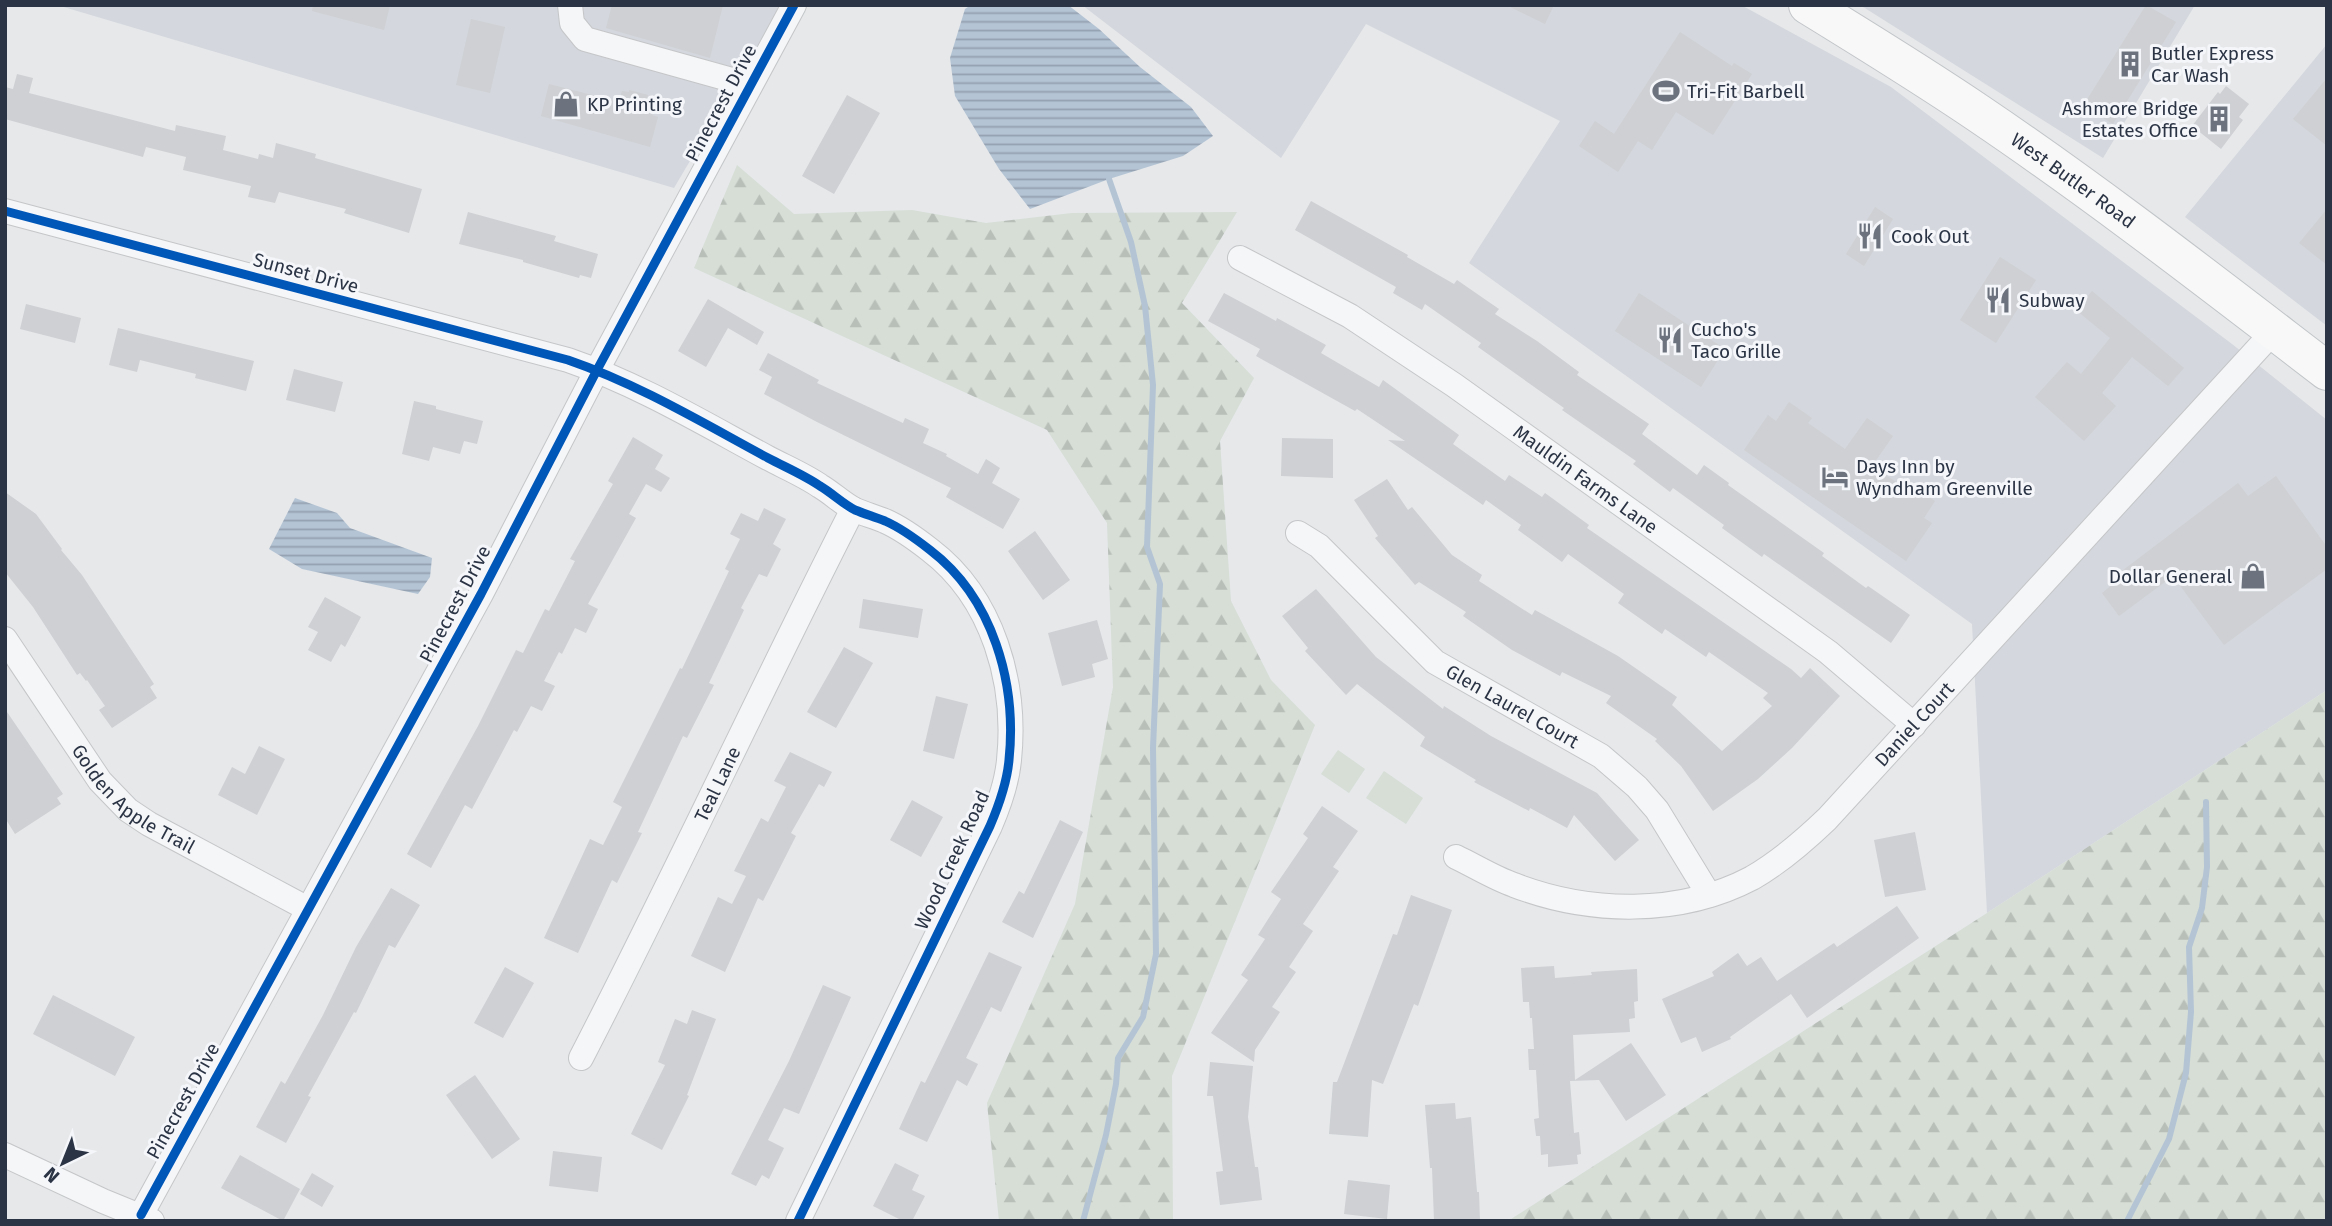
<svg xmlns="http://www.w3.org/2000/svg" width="2332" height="1226" font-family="'Fira Sans',sans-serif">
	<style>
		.built { fill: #d4d7dd }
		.green { fill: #d6ded6 }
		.forest { fill: url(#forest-firs) }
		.water { fill: url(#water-rules) }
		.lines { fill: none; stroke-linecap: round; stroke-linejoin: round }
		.stream { stroke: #b4c4d5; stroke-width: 6 }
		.building { fill: #ced0d3 }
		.street-casing { stroke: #c4c6c8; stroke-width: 26 }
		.primary-casing { stroke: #c2c5c8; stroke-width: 40 }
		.street { stroke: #f5f6f7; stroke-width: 24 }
		.primary { stroke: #f8f8f8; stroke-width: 38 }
		.cycleway-casing { stroke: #f4f6f9; stroke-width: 13 }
		.cycleway { stroke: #0057b8; stroke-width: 9 }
		.labels { text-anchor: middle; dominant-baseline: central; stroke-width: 6; stroke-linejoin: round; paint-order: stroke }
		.poi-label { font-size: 19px; fill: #2b3445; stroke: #f4f6f9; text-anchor: start }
		.street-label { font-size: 19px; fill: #2b3445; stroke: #f4f6f9 }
	</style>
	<defs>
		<pattern id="forest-firs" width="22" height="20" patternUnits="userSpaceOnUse" patternTransform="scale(1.75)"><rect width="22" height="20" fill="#d6ded6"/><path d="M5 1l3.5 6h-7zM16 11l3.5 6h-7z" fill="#b8bfb9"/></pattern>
		<pattern id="water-rules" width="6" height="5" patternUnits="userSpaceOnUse" patternTransform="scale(1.75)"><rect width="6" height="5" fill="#b4c4d5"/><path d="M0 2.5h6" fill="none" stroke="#93a0af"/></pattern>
	</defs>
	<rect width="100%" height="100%" fill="#e6e8ea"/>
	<path class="built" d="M57,5H782L674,188Z
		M1082,5H1741L1891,87L2232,344L2327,420V690L1987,913L1972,624L1469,263L1560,121L1366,24L1281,158Z
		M1860,5H2195L2103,158Z
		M2327,44V326L2185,217Z"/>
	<path class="green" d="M1338,750L1365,769L1349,793L1321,774Z
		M1384,771L1423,798L1406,824L1366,798Z"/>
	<path class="forest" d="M737,165L794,214L912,210L986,223L1072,213L1237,212L1182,303L1254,378L1220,441L1231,601L1271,680L1315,725L1172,1076L1173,1221H999L987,1103L1075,904L1113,687L1107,523L1047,430L694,268Z
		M2327,690V1221H1508L1987,913Z"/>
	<path class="water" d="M971,5H1068L1099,29L1140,67L1191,107L1213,136L1183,156L1109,179L1030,209L999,169L955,96L950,58L965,9Z
		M295,498L337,513L350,528L432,558L430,577L418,594L302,569L269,549Z"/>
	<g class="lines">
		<path class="stream" d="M1083,1221L1106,1135L1116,1084L1118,1058L1143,1017L1156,954L1153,748L1160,584L1147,547L1153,385L1145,306L1131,242L1109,179
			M2127,1221L2169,1139L2186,1073L2191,1012L2189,947L2202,908L2207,867L2206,802"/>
	</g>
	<path class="building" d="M313,5H390L384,30L312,11Z
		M612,5H723L710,58L606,28Z
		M1506,5H1554L1545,24Z
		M2146,5L2176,22L2113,124L2083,106Z
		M471,19L505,27L490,93L456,85Z
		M1680,32L1732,66L1734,63L1752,74L1713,135L1676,112L1652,150L1638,141L1618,172L1579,146L1595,121L1614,134Z
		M17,74L33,78L29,93L175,131L176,125L226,136L223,150L258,159L259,154L273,158L276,143L316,154L315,158L422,189L409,233L344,213L346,209L279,192L275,203L248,197L251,186L183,170L186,157L146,147L143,157L5,119V87L13,89Z
		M2327,78V146L2293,119Z
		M549,84L619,102L622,91L629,92V90L648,95L647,98L656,101L652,115L658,117L650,147L541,116Z
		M2226,86L2249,104L2239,117L2243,120L2221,149L2192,126L2218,92L2220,94Z
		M847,95L880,113L834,194L802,176Z
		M1311,201L1408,255L1407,257L1454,284L1457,280L1499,309L1495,314L1537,341L1579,372L1577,375L1649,424L1642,434L1697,475L1704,465L1729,483L1728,485L1824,553L1822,556L1866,588L1868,586L1910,615L1891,643L1764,554L1762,557L1722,528L1724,525L1673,488L1670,492L1633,464L1636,461L1562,410L1564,408L1478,347L1481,343L1425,304L1422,310L1393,293L1396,287L1295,230Z
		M1875,207L1893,219L1864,266L1846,254Z
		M2327,209V265L2299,243Z
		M468,212L556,236L554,241L598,254L591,278L580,275L579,278L523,262V260L459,244Z
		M2000,257L2036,280L1996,343L1960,320Z
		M2092,291L2184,368L2168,386L2132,357L2102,393L2116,406L2084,441L2035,397L2067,362L2081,374L2110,338L2076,310Z
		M1224,293L1276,321L1277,318L1326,345L1321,353L1379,387L1383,380L1459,435L1453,444L1505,481L1509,475L1542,497L1545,493L1589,525L1587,528L1791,669L1801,678L1810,668L1840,696L1792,748L1758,779L1713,811L1681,766L1655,741L1657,739L1606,703L1611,696L1562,672L1560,676L1512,650L1463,616L1466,612L1419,582L1415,585L1375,538L1378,536L1354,500L1387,479L1408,510L1412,507L1452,555L1482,575L1479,581L1532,615L1535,610L1618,656L1677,697L1672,705L1722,751L1772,706L1763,698L1768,693L1709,652L1706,657L1665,629L1662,634L1618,603L1624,594L1568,554L1562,562L1518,530L1521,525L1486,500L1483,505L1388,440L1405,441L1357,409L1355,411L1256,356L1260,349L1208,321Z
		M1639,293L1725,349L1701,387L1615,331Z
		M708,299L764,332L757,345L728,328L706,367L678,351Z
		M26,304L81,318L75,343L20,329Z
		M118,328L254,361L246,391L195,378L196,374L140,360L137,372L109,365Z
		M768,353L819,380L817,383L903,423L905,418L929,429L923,443L947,454L946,456L978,474L986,459L1000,468L992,483L1020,499L1003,529L946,497L951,488L817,422L764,394L772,377L759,370Z
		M294,369L343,382L335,412L286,400Z
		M414,401L436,406V409L483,421L477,444L464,441L460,454L433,447L429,461L402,454Z
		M1789,402L1812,418L1808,423L1845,449L1867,418L1893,436L1872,466L1911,492L1914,487L1935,501L1924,518L1932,523L1906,561L1744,450L1768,415L1776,421Z
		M633,437L663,455L655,469L670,478L661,492L646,484L629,514L636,518L588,604L598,609L586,633L575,628L562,654L559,652L544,681L555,686L542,711L531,706L517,732L514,730L472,809L465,805L431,868L407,854L478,726L516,650L523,653L545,609L549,611L575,561L570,559L613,484L608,481Z
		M1282,438L1333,439V478L1281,476Z
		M2276,476L2327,547V569L2224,645L2173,576L2119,616L2102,593L2117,581L2114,577L2238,483L2248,496Z
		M5,492L36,514L62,549L61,550L82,575L154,684L150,687L157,698L112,728L99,710L105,706L87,680L86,681L80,673L77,675L33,607L5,572Z
		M764,508L786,519L773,544L781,549L767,577L759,574L741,608L744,610L709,683L714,685L687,738L683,736L638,832L642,833L617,883L612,880L578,953L544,938L590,839L603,845L622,807L613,802L680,668L682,669L729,571L725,569L740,539L730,534L741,513L758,521Z
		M1035,531L1070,580L1043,600L1008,551Z
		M1316,589L1376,657L1443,709L1444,706L1491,736L1597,793L1639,840L1615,861L1574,815L1567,828L1530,808L1529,811L1474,782L1476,780L1420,746L1425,737L1357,684L1346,695L1305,651L1308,648L1282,616Z
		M325,597L361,617L345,647L341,644L331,662L308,650L318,632L308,627Z
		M863,599L923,609L918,638L859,628Z
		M1097,620L1108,659L1092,664L1095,677L1062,686L1048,633Z
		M844,647L873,663L836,728L807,712Z
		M936,696L968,704L954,759L923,751Z
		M5,709L63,794L57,798L61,804L15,834L5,818Z
		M259,746L285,759L257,815L218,795L232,767L245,774Z
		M790,752L832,772L824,787L819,784L791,833L796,836L763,901L758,898L725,972L691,956L718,897L732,904L746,876L734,871L761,818L768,822L786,787L774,781Z
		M912,800L943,817L921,857L890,840Z
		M1322,806L1358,831L1333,867L1339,871L1303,924L1313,931L1289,967L1296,972L1272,1007L1280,1012L1255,1050L1254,1062L1211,1033L1248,980L1241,975L1265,939L1258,935L1281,899L1271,892L1308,838L1303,834Z
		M1060,820L1083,832L1033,938L1002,922L1019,891L1024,894Z
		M1915,832L1926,890L1885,897L1874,840Z
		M391,888L420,905L395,948L389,945L356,1013L354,1012L308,1096L311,1097L286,1143L256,1127L281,1081L285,1084L323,1015L356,947Z
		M1411,895L1452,910L1438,950L1418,1006L1414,1004L1383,1084L1372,1080L1368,1137L1329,1134L1333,1082H1337L1393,934L1397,935Z
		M1897,906L1919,938L1807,1018L1791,994L1730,1037L1731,1039L1702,1052L1696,1037L1681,1043L1662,999L1714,976L1712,972L1738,953L1747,966L1761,957L1777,981L1834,943L1837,947Z
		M989,952L1022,967L1001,1012L991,1007L966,1058L978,1064L967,1086L957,1080L927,1142L899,1129L921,1081L925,1083Z
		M1554,966L1555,978L1592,975L1591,972L1637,969L1638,1001L1634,1002L1635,1018L1629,1019L1630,1032L1573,1035L1575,1080L1631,1043L1666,1095L1626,1121L1599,1080L1570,1081L1574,1133L1579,1132L1581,1154L1577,1155L1578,1164L1548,1167V1154L1541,1155L1540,1136H1536L1534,1119L1539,1118L1536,1070H1529L1528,1049H1534L1532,1018H1530L1529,1002H1523L1521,968Z
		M505,967L534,983L503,1038L474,1023Z
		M823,985L851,997L799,1114L784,1108L768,1140L784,1148L769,1179L762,1175L756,1186L731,1174L789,1061Z
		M53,995L135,1037L115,1076L33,1034Z
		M692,1010L716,1019L687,1095L689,1096L662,1150L631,1134L665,1065L658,1062L675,1019L687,1024Z
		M1210,1062L1253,1066L1248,1117L1255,1167H1258L1262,1200L1220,1205L1216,1172L1223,1171L1213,1096H1207Z
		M475,1075L520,1139L492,1159L446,1095Z
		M1455,1103L1456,1119L1471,1117L1477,1192H1479L1480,1221H1434L1432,1168H1430L1425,1105Z
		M553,1151L602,1157L598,1192L549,1186Z
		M240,1155L300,1189L283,1221L221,1188Z
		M895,1163L919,1175L912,1190L925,1196L912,1221H903L873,1206Z
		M312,1173L334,1186L322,1207L300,1194Z
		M1348,1180L1390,1185L1387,1219L1344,1214Z"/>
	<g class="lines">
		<g class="street-casing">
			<g id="street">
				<path d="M570,5L572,23L585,39L750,85"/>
				<path d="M5,211L568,360C638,384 703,423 768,458C785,467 804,475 820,486C832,493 843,504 855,510C865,514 875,517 885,521C901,528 916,539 930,550C993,598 1017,683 1009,760C1007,783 999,805 990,826L798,1221"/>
				<path id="s1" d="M1240,258L1350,316L1454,385L1828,652L1914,725"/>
				<path id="s2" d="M1298,533L1319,546L1435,662L1601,756L1637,787L1657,810L1709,895"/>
				<path id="s3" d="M5,639L100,781L128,810L149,824L308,909"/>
				<path id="s4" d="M1456,857C1475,866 1494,878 1514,885C1589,914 1680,916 1752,878C1780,862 1804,841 1827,819L2274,331"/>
				<path id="s5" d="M581,1058C675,876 760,691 853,509"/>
				<path d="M5,1155L103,1201L152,1221"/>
				<path d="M141,1215L481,594L597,370L794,5"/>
			</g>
		</g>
		<g class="primary-casing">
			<g id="primary">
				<path id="s6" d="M1808,5C1865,40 1922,75 1978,113C2098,194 2212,283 2327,371"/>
			</g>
		</g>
		<use href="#street" class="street"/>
		<use href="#primary" class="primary"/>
		<g class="cycleway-casing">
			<path id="cycleway" d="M5,211L568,360C638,384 703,423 768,458C785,467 804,475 820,486C832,493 843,504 855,510C865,514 875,517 885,521C901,528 916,539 930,550C993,598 1017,683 1009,760C1007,783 999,805 990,826L798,1221
				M141,1215L481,594L597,370L794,5"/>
		</g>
		<use href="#cycleway" class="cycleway"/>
	</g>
	<defs>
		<g id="building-bare" transform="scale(2.1)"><path d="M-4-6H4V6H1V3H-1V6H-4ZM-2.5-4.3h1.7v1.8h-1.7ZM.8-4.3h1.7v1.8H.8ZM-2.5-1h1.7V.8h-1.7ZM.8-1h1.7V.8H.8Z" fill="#6c737f" stroke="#f4f6f9" stroke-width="2.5" paint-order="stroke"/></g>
		<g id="stadium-bare" transform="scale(2.1)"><path d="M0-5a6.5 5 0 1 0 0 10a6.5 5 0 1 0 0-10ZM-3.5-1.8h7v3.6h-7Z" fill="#6c737f" stroke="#f4f6f9" stroke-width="2.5" paint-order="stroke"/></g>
		<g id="shop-bare" transform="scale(2.1)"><path d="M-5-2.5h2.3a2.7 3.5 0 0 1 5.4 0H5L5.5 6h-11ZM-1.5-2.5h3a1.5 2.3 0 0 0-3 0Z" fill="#6c737f" stroke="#f4f6f9" stroke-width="2.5" paint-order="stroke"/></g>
		<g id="restaurant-bare" transform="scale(2.1)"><path d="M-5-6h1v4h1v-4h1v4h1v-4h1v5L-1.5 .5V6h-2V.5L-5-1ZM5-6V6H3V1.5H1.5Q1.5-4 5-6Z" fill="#6c737f" stroke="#f4f6f9" stroke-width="2.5" paint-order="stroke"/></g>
		<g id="hotel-bare" transform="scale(2.1)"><path d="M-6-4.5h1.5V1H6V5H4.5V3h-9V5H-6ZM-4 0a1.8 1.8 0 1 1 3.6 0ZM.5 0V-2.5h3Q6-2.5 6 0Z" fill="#6c737f" stroke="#f4f6f9" stroke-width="2.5" paint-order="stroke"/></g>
	</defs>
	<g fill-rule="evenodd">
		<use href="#building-bare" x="2130" y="64"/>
		<use href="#stadium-bare" x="1666" y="91"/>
		<use href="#shop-bare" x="566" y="104"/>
		<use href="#building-bare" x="2219" y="119"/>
		<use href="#restaurant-bare" x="1870" y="236"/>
		<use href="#restaurant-bare" x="1998" y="300"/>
		<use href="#restaurant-bare" x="1670" y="340"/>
		<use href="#hotel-bare" x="1835" y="477"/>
		<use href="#shop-bare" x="2253" y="576"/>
	</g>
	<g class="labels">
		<g class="poi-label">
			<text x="2151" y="53">Butler Express<tspan x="2151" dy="22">Car Wash</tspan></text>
			<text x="1687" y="91">Tri-Fit Barbell</text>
			<text x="587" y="104">KP Printing</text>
			<text x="2198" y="108" text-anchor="end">Ashmore Bridge<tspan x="2198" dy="22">Estates Office</tspan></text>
			<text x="1891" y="236">Cook Out</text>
			<text x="2019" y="300">Subway</text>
			<text x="1691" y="329">Cucho's<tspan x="1691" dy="22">Taco Grille</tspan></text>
			<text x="1856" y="466">Days Inn by<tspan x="1856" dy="22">Wyndham Greenville</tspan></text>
			<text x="2232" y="576" text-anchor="end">Dollar General</text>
		</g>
		<g class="street-label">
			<text transform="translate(721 103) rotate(-62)">Pinecrest Drive</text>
			<text stroke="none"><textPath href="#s6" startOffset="318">West Butler Road</textPath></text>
			<text transform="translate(306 273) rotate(15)">Sunset Drive</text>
			<text stroke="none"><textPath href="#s1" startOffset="411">Mauldin Farms Lane</textPath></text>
			<text transform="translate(455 604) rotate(-62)">Pinecrest Drive</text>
			<text stroke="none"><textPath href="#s2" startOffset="278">Glen Laurel Court</textPath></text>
			<text stroke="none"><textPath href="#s4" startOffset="534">Daniel Court</textPath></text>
			<text stroke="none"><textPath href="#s5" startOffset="306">Teal Lane</textPath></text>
			<text stroke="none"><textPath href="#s3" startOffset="208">Golden Apple Trail</textPath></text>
			<text transform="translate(952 860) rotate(-65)">Wood Creek Road</text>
			<text transform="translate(183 1101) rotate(-61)">Pinecrest Drive</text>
		</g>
	</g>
	<rect width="2332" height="1226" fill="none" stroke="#2b3445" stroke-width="14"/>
	<g transform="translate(63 1163) rotate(223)" stroke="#f4f6f9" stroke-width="5" paint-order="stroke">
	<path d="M0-5L12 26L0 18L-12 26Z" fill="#2b3445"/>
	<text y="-10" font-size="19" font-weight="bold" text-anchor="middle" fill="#2b3445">N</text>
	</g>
</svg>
